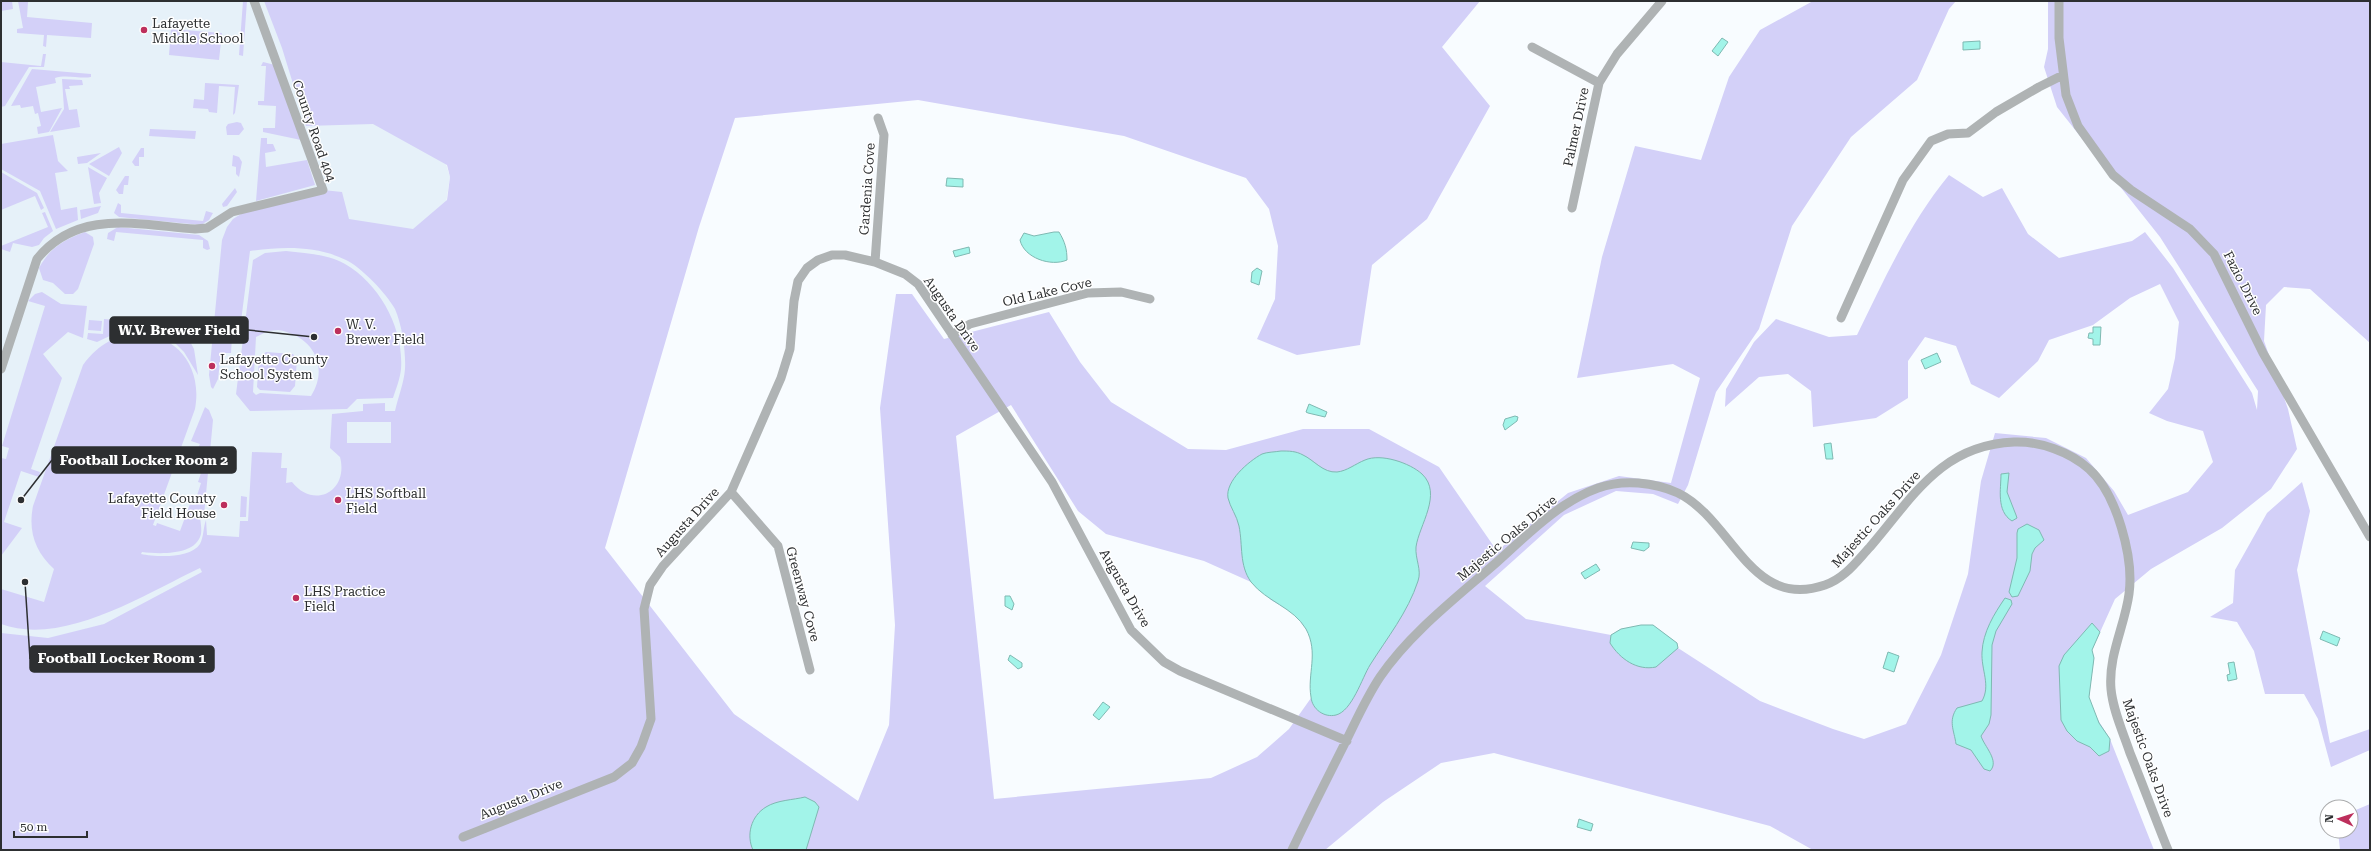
<svg xmlns="http://www.w3.org/2000/svg" width="2371" height="851" font-family="'Roboto Serif',serif">
	<style>
		.built { fill: #e6f1f9 }
		.green { fill: #d3d0f8; fill-rule: evenodd }
		.water { fill: #a2f4e9; stroke: #7fb9b2 }
		.lines { fill: none; stroke-linecap: round; stroke-linejoin: round }
		.street { stroke: #afb3b4; stroke-width: 9 }
		.poi-dot { fill: #bd2f5c; stroke: #fff; stroke-width: 1.5 }
		.labels { text-anchor: middle; dominant-baseline: central; stroke-width: 3; stroke-linejoin: round; paint-order: stroke }
		.poi-label { font-size: 13px; fill: #2d2f31; stroke: #fff; text-anchor: start }
		.street-label { font-size: 13px; fill: #2d2f31; stroke: #fff }
		.leader { fill: none; stroke: #2d2f31; stroke-width: 1.5 }
		.callout-dot { fill: #2d2f31; stroke: #fff; stroke-width: 1.5 }
		.callout { fill: #2d2f31; stroke: #2d2f31; stroke-width: 1.5 }
		.callout-label { font-size: 14px; text-anchor: middle; font-weight: bold; fill: #fff }
	</style>
	<rect width="100%" height="100%" fill="#f8fcff"/>
	<path class="built" d="M1,1H331L434,123L450,177L414,421L369,657L1,645Z"/>
	<path class="green" d="M1,1H12L13,9L1,11Z
		M18,1L28,2L27,17L92,23L91,38L47,35L46,47L43,46L44,35L17,33V29L23,28Z
		M243,1H247L243,56L239,55Z
		M264,1H1480L1442,47L1490,106L1427,219L1372,265L1360,345L1297,355L1257,339L1275,299L1278,246L1269,209L1246,178L1124,136L918,100L735,118L699,227L605,548L734,714L858,801L889,725L895,625L880,408L896,294H912L944,339L1049,312L1080,362L1111,402L1188,449L1226,450L1303,429H1369L1439,467L1497,551L1568,493L1619,476L1671,483L1700,378L1673,364L1577,378L1602,257L1635,146L1701,160L1729,77L1760,30L1813,1H1956L1949,9L1917,80L1851,137L1792,226L1759,329L1716,392L1688,485L1678,504L1653,494L1616,491L1564,515L1485,586L1526,619L1611,635L1621,629L1653,625L1677,643L1678,648L1760,701L1833,729L1864,739L1906,724L1941,655L1968,574L1981,481L1995,433L2046,438L2086,458L2114,491L2128,515L2188,492L2213,462L2203,431L2167,421L2149,413L2168,389L2175,358L2179,322L2160,284L2130,298L2093,325L2049,340L2038,361L1999,398L1971,384L1956,346L1925,337L1908,361V398L1876,418L1813,427L1811,391L1788,374L1759,377L1725,407L1726,389L1754,342L1776,319L1829,337L1857,335C1884,280 1910,222 1949,175L1983,197L2002,188L2028,234L2059,258L2132,241L2145,232L2173,268L2252,393L2257,410L2258,391L2160,237L2057,107L2044,67L2048,49V1H2370V343L2310,289L2284,287L2266,305L2264,341L2288,409L2297,449L2271,489L2222,528L2151,569L2115,599L2092,650L2094,658L2089,697L2093,712L2110,739L2154,850H1813L1770,826L1494,753L1441,763L1383,802L1325,850H1V633L48,638L104,624L202,572L200,568C145,594 63,647 1,624V589L44,602L54,569C35,552 28,531 33,506L83,365C126,305 208,338 195,409L153,525L156,526L157,523L180,531L190,504L194,505L201,483L198,482L208,452L198,448L200,444L191,441L205,407L209,410L213,420L204,515H200C200,521 202,527 201,534C196,556 159,554 142,552L141,554C156,557 190,559 200,544C204,536 203,528 206,520L207,535L239,537L240,521H248L252,452L282,453L281,468H287L286,483L292,482C314,510 349,491 340,457L330,448L332,414L363,411V404L385,403V411H395C398,397 404,383 405,369C406,352 402,325 395,309C387,294 361,267 346,260C315,245 281,247 250,251L239,337H232L231,353H221L218,379L213,389L211,387L209,375L222,240L227,227L233,219L252,207L323,190L342,192L349,219L413,229L447,200L450,177L447,165L373,124L306,126L282,48ZM1011,405L1078,511L1106,534L1204,561L1251,582L1271,600L1293,613L1304,626L1311,638L1313,659L1311,698L1289,729L1257,757L1211,778L994,799L956,436ZM347,422H391V443H347Z
		M171,29L222,33L219,60L169,55Z
		M43,54H46L44,67H29L5,106L1,107V62L41,66Z
		M263,62L275,65L301,140L263,132V128H275L276,106L258,105V101H264L266,66H261Z
		M32,69L91,74V77C80,79 66,74 55,78L56,83L36,87L41,112L62,108L49,132L38,134L37,127L41,126L38,113L35,114L33,106L21,108L20,105L11,106Z
		M62,79L82,80L83,85L69,86L70,89H65L69,110L77,109L80,127L50,132L64,109Z
		M205,83L239,85L235,113L233,115L235,87L219,86L217,113L209,112L208,109L193,108L194,99L204,100Z
		M237,122L241,123L244,129L239,135H227L226,127L228,124Z
		M150,129L196,131L195,139L149,136Z
		M53,135L58,161L68,171L55,173L61,210L77,207L78,220L56,229L40,191L1,169V144Z
		M261,138H267V144H273L276,151L265,153L266,167L307,160L315,185L256,201Z
		M119,147L122,153L109,176L89,164Z
		M141,148H144V157H139V166H135L132,162Z
		M101,153L87,163L78,164L77,157Z
		M233,155L239,157L242,162L239,177L236,174V167L232,166Z
		M88,167L107,178L99,193L101,203L94,204Z
		M1,172L37,193L44,208L41,210L35,196L1,210Z
		M125,176H129L128,185H124L123,194H119L116,190Z
		M235,188L237,192L227,206L223,207L222,204Z
		M118,203L121,205V213L203,221L206,211L213,213L209,220L201,225L119,217L114,213Z
		M101,206L98,213L81,219L80,210Z
		M45,212L53,231L44,238L39,245L32,247L13,243L10,252L1,249V246L48,227L42,213Z
		M118,227L199,235L208,241L210,249L207,250L203,248V240L116,232L114,241L107,239L108,233Z
		M85,232L93,237L94,244L78,289L73,294H65L53,283L43,280L39,268C50,248 63,240 85,232Z
		M286,251C305,253 327,254 345,264C380,284 404,329 401,369C400,379 396,389 393,398L357,399L347,409L250,411L236,394L253,260L265,253ZM278,330C312,335 330,366 311,396L260,393L256,395L253,392L256,337L268,331Z
		M42,292L61,304L87,306L83,338L68,332L43,354L62,378L31,469L40,472L39,477L21,471L4,522L22,528L1,556V458L6,459L9,448L2,446L45,306L28,301L35,294Z
		M104,319L182,326L194,349L198,375L184,352L176,344L159,334L137,330L114,334L97,342L87,339L88,333L103,334Z
		M89,320L102,321L101,331L88,330Z
		M266,352L293,354L297,359L295,386L290,392L260,390L257,387L259,358Z
		M2302,482L2310,511L2297,570L2330,743L2370,729V750L2331,767L2318,719L2304,694H2265L2254,651L2237,622L2210,617L2233,603L2235,570L2267,513Z
		M241,496L247,497L246,517H240Z
		M2370,804V850H2340L2338,831H2351V812Z"/>
	<path class="water" d="M1722,38L1728,42L1718,56L1712,51Z
		M1980,41V49L1963,50V42Z
		M947,178L963,179V187L946,186Z
		M1054,232H1059C1065,242 1067,249 1067,260C1051,267 1024,258 1020,240L1024,233L1034,236Z
		M969,247L970,253L955,257L953,251Z
		M1257,268L1262,271L1259,285L1251,282L1252,272Z
		M2093,327H2101L2100,345H2093V339L2088,338L2089,333H2093Z
		M1937,353L1941,362L1925,369L1921,360Z
		M1309,404L1327,412L1325,417L1308,413L1306,412Z
		M1515,416L1518,417L1517,421L1505,430L1503,425L1505,419Z
		M1831,443L1833,459H1826L1824,444Z
		M1281,451C1289,451 1296,451 1303,455C1314,460 1323,473 1337,472C1347,471 1355,464 1365,460C1381,453 1410,463 1422,474C1443,494 1419,525 1416,547C1415,559 1422,570 1418,581C1408,612 1387,638 1370,665C1362,678 1352,711 1336,715C1324,718 1312,709 1311,697C1307,674 1319,653 1306,629C1293,607 1267,602 1251,582C1239,565 1243,546 1239,526C1237,516 1230,507 1228,498C1225,481 1249,461 1262,454C1267,452 1275,452 1281,451Z
		M2009,473L2007,492L2016,515L2017,518L2012,521C1996,511 2001,489 2001,474Z
		M2027,524L2039,530L2044,540L2035,548L2032,554L2030,571L2018,596L2012,597L2009,592L2017,558V533L2018,529Z
		M1633,542L1649,543V547L1644,551L1631,548Z
		M1596,564L1600,570L1585,579L1581,573Z
		M1005,596H1010L1014,604L1012,610L1005,606Z
		M2005,598L2011,600L2012,604L1996,631L1992,645L1991,715L1989,724L1981,736C1984,746 2000,761 1990,771L1984,769L1971,750L1956,744C1954,730 1948,721 1957,708L1982,701C1991,685 1981,670 1982,652C1983,632 1994,614 2005,598Z
		M2092,623L2100,632L2092,650L2094,658L2089,697L2099,723L2110,739L2109,751L2099,756L2090,747L2077,741L2067,731L2061,720L2059,666L2064,655Z
		M1641,625H1653L1677,643L1678,648L1656,667C1637,671 1620,659 1610,643L1611,635L1621,629Z
		M2323,631L2340,638L2337,646L2320,639Z
		M1888,652L1899,656L1894,672L1883,668Z
		M1010,655L1022,663V667L1018,669L1008,660Z
		M2234,662L2237,679L2228,681L2227,675L2230,674L2228,663Z
		M1103,702L1110,707L1099,720L1093,715Z
		M805,797L815,802L819,807L806,850H753C746,835 751,816 766,807C777,800 793,800 805,797Z
		M1579,819L1593,824L1591,831L1577,827Z"/>
	<g class="lines">
		<path class="street" d="M2059,1V38L2066,95L2078,126L2113,175L2131,190L2190,229L2214,254L2263,353L2370,537
			M1532,47L1599,83
			M1572,208L1599,83L1617,54L1662,1
			M875,262L884,135L878,118
			M1841,318L1903,180L1931,141L1948,134L1968,133L1996,112L2039,87L2063,75
			M952,335L970,324L1088,293L1121,292L1150,299
			M1,369L37,259C78,208 138,225 195,229L207,228L232,212L323,190L254,1
			M731,492L778,546L810,670
			M463,837L614,777L632,763L641,747L651,719L644,609L650,585L663,566L731,492L781,378L790,349L794,301L798,281L807,268L818,260L832,255H845L875,262L905,274L918,284L1052,482L1131,630L1164,662L1180,671L1347,741
			M1292,850C1309,814 1327,779 1345,743C1356,721 1366,698 1380,677C1410,633 1457,597 1497,562C1527,535 1559,502 1598,488C1623,479 1654,482 1678,493C1733,520 1750,611 1825,585C1845,578 1856,562 1870,547C1913,497 1941,445 2014,442C2040,441 2070,452 2089,469C2117,494 2134,558 2129,594C2125,625 2108,656 2111,689C2113,711 2123,732 2130,753C2143,785 2155,818 2168,850"/>
	</g>
	<g class="poi-dot">
		<circle cx="144" cy="30" r="4"/>
		<circle cx="338" cy="331" r="4"/>
		<circle cx="212" cy="366" r="4"/>
		<circle cx="338" cy="500" r="4"/>
		<circle cx="224" cy="505" r="4"/>
		<circle cx="296" cy="598" r="4"/>
	</g>
	<g class="labels">
		<g class="poi-label">
			<text x="152" y="23">Lafayette<tspan x="152" dy="15">Middle School</tspan></text>
			<text x="346" y="324">W. V.<tspan x="346" dy="15">Brewer Field</tspan></text>
			<text x="220" y="359">Lafayette County<tspan x="220" dy="15">School System</tspan></text>
			<text x="346" y="493">LHS Softball<tspan x="346" dy="15">Field</tspan></text>
			<text x="216" y="498" text-anchor="end">Lafayette County<tspan x="216" dy="15">Field House</tspan></text>
			<text x="304" y="591">LHS Practice<tspan x="304" dy="15">Field</tspan></text>
		</g>
		<g class="street-label">
			<text transform="translate(1576 127) rotate(-78)">Palmer Drive</text>
			<text transform="translate(314 131) rotate(71)">County Road 404</text>
			<text transform="translate(867 189) rotate(-86)">Gardenia Cove</text>
			<text transform="translate(2243 283) rotate(63)">Fazio Drive</text>
			<text transform="translate(1047 292) rotate(-13)">Old Lake Cove</text>
			<text transform="translate(952 314) rotate(55)">Augusta Drive</text>
			<text transform="translate(1876 519) rotate(-48)">Majestic Oaks Drive</text>
			<text transform="translate(687 522) rotate(-48)">Augusta Drive</text>
			<text transform="translate(1507 538) rotate(-40)">Majestic Oaks Drive</text>
			<text transform="translate(1125 588) rotate(60)">Augusta Drive</text>
			<text transform="translate(803 594) rotate(75)">Greenway Cove</text>
			<text transform="translate(2148 758) rotate(70)">Majestic Oaks Drive</text>
			<text transform="translate(521 799) rotate(-22)">Augusta Drive</text>
		</g>
	</g>
	<path class="leader" d="M314 337L248 330M21 500L52 460M25 582L30 659"/>
	<g class="callout-dot">
		<circle cx="314" cy="337" r="4"/>
		<circle cx="21" cy="500" r="4"/>
		<circle cx="25" cy="582" r="4"/>
	</g>
	<g class="callout">
		<rect x="110" y="317" width="138" height="26" rx="4"/>
		<rect x="52" y="447" width="184" height="26" rx="4"/>
		<rect x="30" y="646" width="184" height="26" rx="4"/>
	</g>
	<g class="callout-label">
		<text x="179" y="335">W.V. Brewer Field</text>
		<text x="144" y="465">Football Locker Room 2</text>
		<text x="122" y="663">Football Locker Room 1</text>
	</g>
	<rect width="2371" height="851" fill="none" stroke="#2d2f31" stroke-width="4"/>
	<g transform="translate(2339 819) rotate(273)"><circle r="19" fill="#ffffff" stroke="#abacad"/>
	<path d="M0-3L7 15L0 10L-7 15Z" fill="#bd2f5c"/>
	<text y="-6" font-size="11" font-weight="bold" text-anchor="middle" fill="#2d2f31">N</text>
	</g>
	<path d="M14 831v6h73v-6" fill="none" stroke="#2d2f31" stroke-width="2"/>
	<text x="20" y="831" font-size="12" fill="#2d2f31" stroke="#ffffff" stroke-width="3" paint-order="stroke">50 m</text>
</svg>
